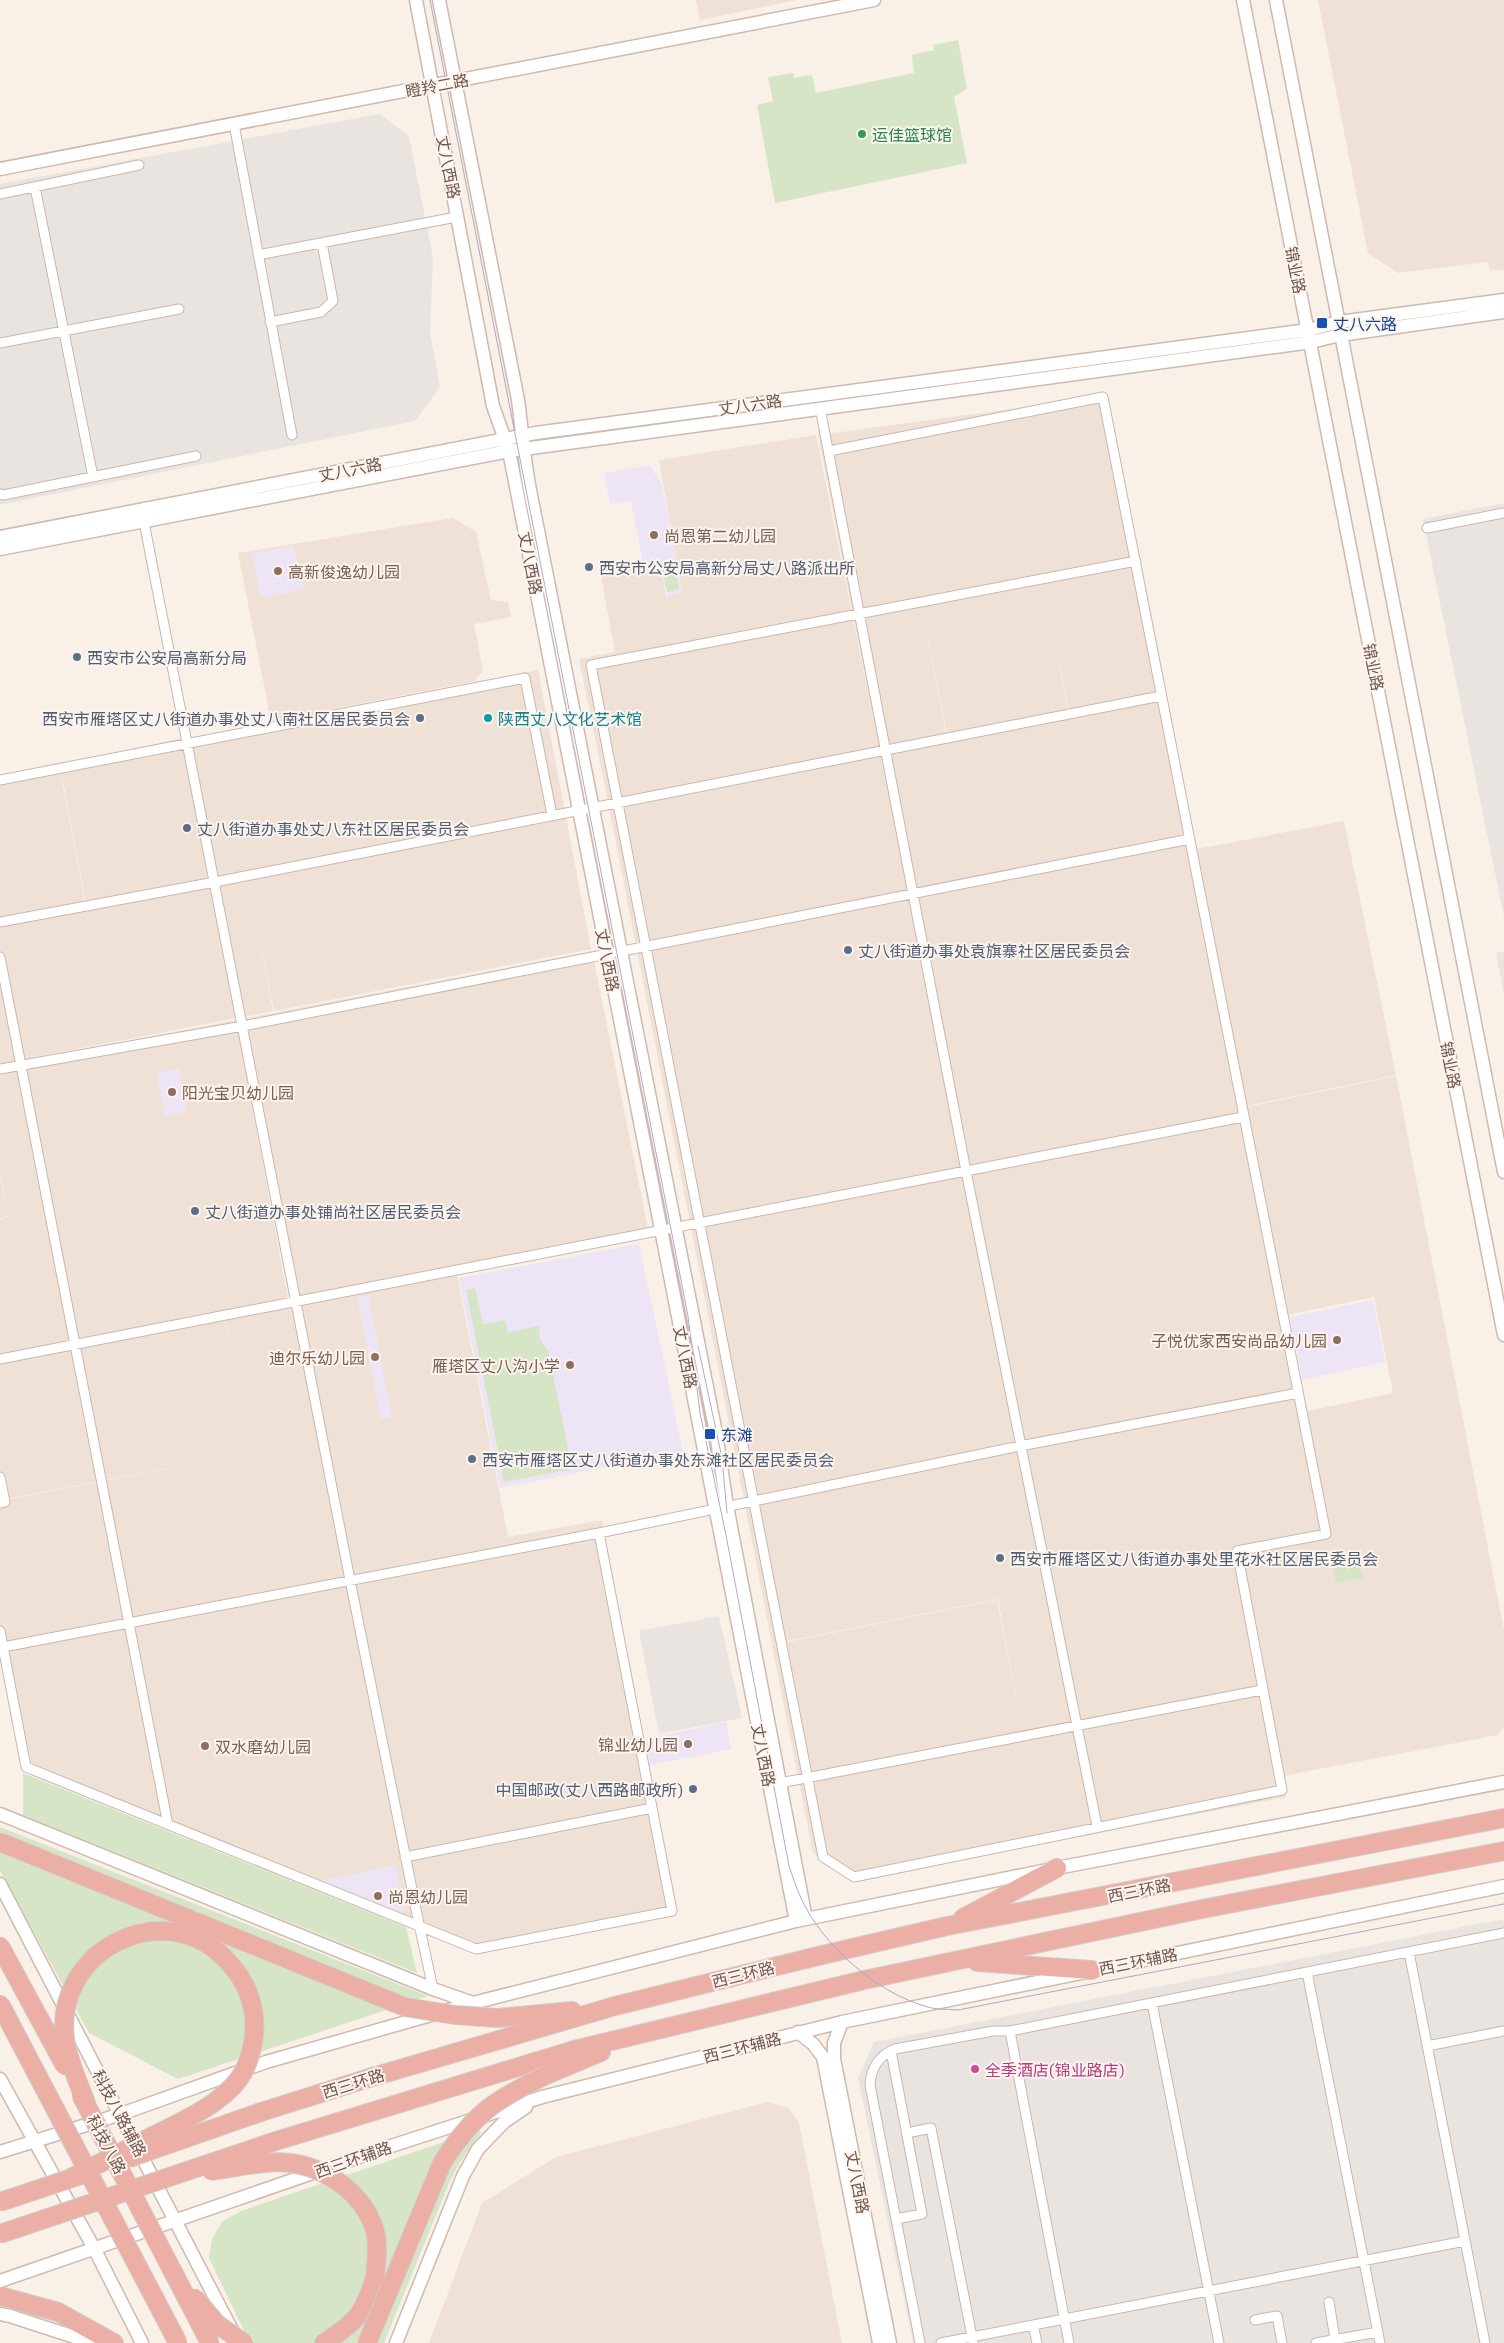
<svg xmlns="http://www.w3.org/2000/svg" width="1504" height="2343" font-family="'Exo 2','Noto Sans SC',sans-serif">
	<style>
		.residential { fill: #f0e1d6 }
		.industrial { fill: #eae4e0 }
		.education { fill: #ede4f6 }
		.green { fill: #d7e5c7 }
		.lines { fill: none; stroke-linecap: round; stroke-linejoin: round }
		.street-casing { stroke: #c9b7ae; stroke-width: 11 }
		.secondary-casing { stroke: #ceb9af; stroke-width: 15 }
		.highway-casing { stroke: #d4ccca; stroke-width: 20 }
		.street { stroke: #fff; stroke-width: 9 }
		.secondary { stroke: #fff; stroke-width: 12 }
		.highway { stroke: #ebafa6; stroke-width: 18 }
		.tram { stroke: #b2a7c1; stroke-width: 1 }
		.highway-bridge-casing { stroke: #d4ccca; stroke-width: 20; stroke-linecap: butt }
		.highway-bridge { stroke: #ebafa6; stroke-width: 18 }
		.leisure-dot { fill: #2e9e5b; stroke: #fdf4ed; stroke-width: 2 }
		.transit-dot { fill: #1a4fb4; stroke: #fdf4ed; stroke-width: 2 }
		.education-dot { fill: #8d6e63; stroke: #fdf4ed; stroke-width: 2 }
		.service-dot { fill: #5c6f8a; stroke: #fdf4ed; stroke-width: 2 }
		.culture-dot { fill: #0f9aa8; stroke: #fdf4ed; stroke-width: 2 }
		.hotel-dot { fill: #d1479c; stroke: #fdf4ed; stroke-width: 2 }
		.labels { text-anchor: middle; dominant-baseline: central; stroke-width: 4; stroke-linejoin: round; paint-order: stroke }
		.street-label { font-size: 16px; fill: #6f564f; stroke: #fdf4ed }
		.leisure-label { font-size: 16px; fill: #27864d; stroke: #fdf4ed; text-anchor: start }
		.transit-label { font-size: 16px; fill: #164399; stroke: #fdf4ed; text-anchor: start }
		.education-label { font-size: 16px; fill: #785e54; stroke: #fdf4ed; text-anchor: start }
		.service-label { font-size: 16px; fill: #4e5e75; stroke: #fdf4ed; text-anchor: start }
		.culture-label { font-size: 16px; fill: #0d838f; stroke: #fdf4ed; text-anchor: start }
		.hotel-label { font-size: 16px; fill: #b23c85; stroke: #fdf4ed; text-anchor: start }
	</style>
	<rect width="100%" height="100%" fill="#f9f0e7"/>
	<path class="residential" d="M696,0H797L700,20Z
		M1318,0H1504V270H1490L1488,262L1398,273L1368,253Z
		M1106,396L1164,693L1069,711L1052,628L1068,711L947,734L920,600L946,734L879,748L818,435Z
		M816,435L879,748L608,801L579,659L615,652L600,571L642,563L643,569L661,567L666,597L682,593L659,460Z
		M453,518L476,532L491,600L508,602L511,617L474,624L483,671L475,681L271,721L238,553Z
		M538,670L591,949L274,1011L255,917L273,1011L0,1064V921L86,904L60,765L181,738L211,887L247,880L212,886L183,739Z
		M1164,694L1329,1537L1239,1553L1265,1688L1241,1556L1330,1538L1307,1411L1393,1393L1374,1297L1287,1315L1247,1107L1396,1076L1504,1630V1727L1498,1735L1283,1776L1286,1797L850,1880L813,1853L772,1645L997,1600L1022,1728L998,1599L772,1644L608,802Z
		M59,765L85,903L0,920V776Z
		M1344,821L1396,1075L1246,1106L1197,849Z
		M592,951L648,1229L456,1269L508,1537L602,1520L676,1914L476,1954L22,1771L0,1655V1501L248,1453L0,1500V1219L9,1217L8,1216L0,1218V1177L7,1209L0,1172V1065L236,1020L288,1299L223,1313L231,1351L224,1314L290,1301L237,1020Z
		M768,2102L789,2108L799,2123L842,2343H429L482,2203L556,2157Z"/>
	<path class="industrial" d="M379,114L409,136L433,258L430,333L440,387L415,421L0,505V184Z
		M1504,503V917L1423,519Z
		M1504,951V995L1496,953Z
		M719,1616L742,1718L659,1734L639,1631Z
		M1504,1919V2343H913L858,2078L874,2042Z"/>
	<path class="education" d="M649,465L662,484L682,593L667,596L661,566L644,568L631,501L610,504L604,473Z
		M294,546L304,589L261,598L252,553Z
		M179,1068L187,1112L165,1117L157,1073Z
		M639,1244L683,1452L500,1488L459,1278Z
		M368,1295L392,1417L381,1419L357,1297Z
		M1373,1300L1385,1362L1302,1380L1290,1317Z
		M726,1722L731,1749L650,1765L645,1739Z
		M395,1865L405,1910L392,1912L321,1881Z"/>
	<path class="green" d="M958,40L967,89L954,97L967,163L775,203L757,105L773,101L768,77L793,73L794,78L812,75L816,93L914,73L912,55L934,50L933,45Z
		M675,565L679,589L667,592L662,568Z
		M475,1288L483,1324L505,1320L508,1332L539,1326L540,1340L548,1350L572,1469L504,1482L466,1290Z
		M1358,1553L1363,1578L1336,1583L1331,1558Z
		M23,1773L406,1927L417,1973L23,1815Z
		M0,1827L428,1996L178,2079L89,2033L0,1870Z
		M479,2130L481,2133L460,2162L450,2181L384,2343H250L209,2258L212,2240L217,2230L223,2221L241,2211Z"/>
	<g class="lines">
		<g class="street-casing">
			<path id="street" d="M234,124L292,435
				M35,187L93,477
				M0,194L139,165
				M258,255L451,218
				M270,322L321,312L333,301L322,243
				M0,343L179,309
				M820,408L966,1171L1097,1826
				M829,451L1103,397C1179,776 1250,1155 1326,1534L1237,1551L1282,1790L854,1877L823,1857L591,665L1136,561
				M0,494L3,495L196,456
				M144,522L350,1580L419,1924L433,1989
				M1427,528L1504,513
				M0,780L525,678L552,815
				M0,922L215,882L1161,696
				M0,957L168,1825
				M0,1069L243,1026L1190,839
				M0,1359L1243,1117
				M0,1477L5,1502L0,1503
				M0,1631L26,1767L476,1949L672,1911L599,1533
				M3,1647L599,1533L1020,1446L1298,1393
				M780,1783L1262,1690
				M405,1857L652,1808
				M1409,1952L1485,2343
				M1307,1972L1380,2343
				M1152,2003L1219,2343
				M1010,2031L1069,2343
				M1427,2046L1504,2031
				M891,2051L922,2214L896,2219
				M907,2133L931,2128L973,2342
				M1329,2302L1335,2339
				M1255,2320L1277,2316L1282,2343
				M1033,2325L1037,2343
				M920,2343L870,2085C871,2068 878,2056 895,2049L993,2031H1010L1504,1933
				M941,2343L1465,2241
				M1316,2343L1378,2332"/>
		</g>
		<g class="secondary-casing">
			<path id="secondary" d="M416,0L493,406L509,451L796,1921
				M439,0L518,400C522,430 524,460 530,490L716,1433L727,1506L806,1919
				M1243,0L1504,1335
				M1276,0L1504,1172
				M0,169L874,0
				M0,537L536,433L1308,330L1339,322L1504,300
				M0,549L509,451L1311,342L1340,335L1504,312
				M0,1814L433,1989L473,2003
				M0,1884L234,2334
				M842,2022L834,2043V2059L890,2343
				M798,2032L813,2044L823,2057L879,2343
				M0,2079L95,2250L142,2343
				M0,2152L121,2114L266,2062L473,2003L796,1921L1057,1868L1504,1782
				M0,2281L385,2148L542,2097L842,2022L1504,1886
				M0,2314L10,2316L93,2343
				M396,2343L463,2176L478,2149L504,2122L526,2107"/>
		</g>
		<g class="highway-casing">
			<path id="highway" d="M963,1918L1057,1868
				M977,1962L1092,1970
				M498,2018L572,2011
				M546,2075L601,2052
				M261,2112L369,2078L615,2006L818,1956L947,1926L1504,1818
				M276,2141L574,2050L864,1980L1202,1909L1504,1851
				M0,2296L58,2312L114,2343
				M324,2343C356,2322 364,2314 375,2277"/>
		</g>
		<use href="#street" class="street"/>
		<use href="#secondary" class="secondary"/>
		<use href="#highway" class="highway"/>
		<path class="tram" d="M430,0L688,1316L700,1413L725,1530L789,1866C793,1877 796,1888 801,1898C822,1945 878,1994 928,2007C937,2010 948,2009 958,2010L1504,1904
			M698,1346L722,1458L727,1513"/>
		<g class="highway-bridge-casing">
			<path id="highway-bridge" d="M0,1842L405,2007L455,2015L498,2018
				M0,1946L65,2066
				M0,2004L178,2343
				M81,2095L210,2343
				M129,2158L261,2112
				M211,2171C236,2168 265,2160 290,2163C328,2168 364,2194 375,2231C379,2246 376,2262 375,2277
				M71,2178C99,2164 127,2149 155,2135C184,2120 218,2106 239,2079C252,2060 257,2032 253,2010C250,1993 242,1977 230,1964C167,1890 48,1951 66,2045C70,2065 80,2086 87,2106
				M0,2202L81,2175
				M0,2234L276,2141
				M195,2298L217,2324L244,2343
				M367,2343L442,2163C474,2113 495,2100 546,2075"/>
		</g>
		<use href="#highway-bridge" class="highway-bridge"/>
	</g>
	<circle class="leisure-dot" cx="862" cy="134" r="5"/>
	<g class="transit-dot">
		<rect x="1316" y="317" width="12" height="12" rx="2.5"/>
		<rect x="704" y="1428" width="12" height="12" rx="2.5"/>
	</g>
	<g class="education-dot">
		<circle cx="654" cy="535" r="5"/>
		<circle cx="278" cy="571" r="5"/>
		<circle cx="172" cy="1092" r="5"/>
		<circle cx="1337" cy="1340" r="5"/>
		<circle cx="375" cy="1357" r="5"/>
		<circle cx="570" cy="1365" r="5"/>
		<circle cx="688" cy="1744" r="5"/>
		<circle cx="205" cy="1746" r="5"/>
		<circle cx="378" cy="1896" r="5"/>
	</g>
	<g class="service-dot">
		<circle cx="589" cy="567" r="5"/>
		<circle cx="77" cy="657" r="5"/>
		<circle cx="420" cy="718" r="5"/>
		<circle cx="187" cy="828" r="5"/>
		<circle cx="848" cy="950" r="5"/>
		<circle cx="195" cy="1211" r="5"/>
		<circle cx="472" cy="1459" r="5"/>
		<circle cx="1000" cy="1558" r="5"/>
		<circle cx="693" cy="1789" r="5"/>
	</g>
	<circle class="culture-dot" cx="488" cy="718" r="5"/>
	<circle class="hotel-dot" cx="975" cy="2069" r="5"/>
	<g class="labels">
		<g class="street-label">
			<text transform="translate(437 85) rotate(-11)">瞪羚二路</text>
			<text transform="translate(449 167) rotate(79)">丈八西路</text>
			<text transform="translate(1296 270) rotate(79)">锦业路</text>
			<text transform="translate(750 404) rotate(-8)">丈八六路</text>
			<text transform="translate(350 469) rotate(-11)">丈八六路</text>
			<text transform="translate(531 563) rotate(79)">丈八西路</text>
			<text transform="translate(1374 667) rotate(79)">锦业路</text>
			<text transform="translate(608 960) rotate(79)">丈八西路</text>
			<text transform="translate(1451 1065) rotate(79)">锦业路</text>
			<text transform="translate(686 1357) rotate(79)">丈八西路</text>
			<text transform="translate(764 1755) rotate(79)">丈八西路</text>
			<text transform="translate(1139 1890) rotate(-11)">西三环路</text>
			<text transform="translate(1138 1961) rotate(-11)">西三环辅路</text>
			<text transform="translate(743 1974) rotate(-14)">西三环路</text>
			<text transform="translate(742 2047) rotate(-14)">西三环辅路</text>
			<text transform="translate(353 2083) rotate(-17)">西三环路</text>
			<text transform="translate(120 2113) rotate(62)">科技八路辅路</text>
			<text transform="translate(107 2144) rotate(62)">科技八路</text>
			<text transform="translate(353 2159) rotate(-19)">西三环辅路</text>
			<text transform="translate(858 2182) rotate(79)">丈八西路</text>
		</g>
		<g class="leisure-label">
			<text x="872" y="134">运佳篮球馆</text>
		</g>
		<g class="transit-label">
			<text x="1333" y="323">丈八六路</text>
			<text x="721" y="1434">东滩</text>
		</g>
		<g class="education-label">
			<text x="664" y="535">尚恩第二幼儿园</text>
			<text x="288" y="571">高新俊逸幼儿园</text>
			<text x="182" y="1092">阳光宝贝幼儿园</text>
			<text x="1327" y="1340" text-anchor="end">子悦优家西安尚品幼儿园</text>
			<text x="365" y="1357" text-anchor="end">迪尔乐幼儿园</text>
			<text x="560" y="1365" text-anchor="end">雁塔区丈八沟小学</text>
			<text x="678" y="1744" text-anchor="end">锦业幼儿园</text>
			<text x="215" y="1746">双水磨幼儿园</text>
			<text x="388" y="1896">尚恩幼儿园</text>
		</g>
		<g class="service-label">
			<text x="599" y="567">西安市公安局高新分局丈八路派出所</text>
			<text x="87" y="657">西安市公安局高新分局</text>
			<text x="410" y="718" text-anchor="end">西安市雁塔区丈八街道办事处丈八南社区居民委员会</text>
			<text x="197" y="828">丈八街道办事处丈八东社区居民委员会</text>
			<text x="858" y="950">丈八街道办事处袁旗寨社区居民委员会</text>
			<text x="205" y="1211">丈八街道办事处铺尚社区居民委员会</text>
			<text x="482" y="1459">西安市雁塔区丈八街道办事处东滩社区居民委员会</text>
			<text x="1010" y="1558">西安市雁塔区丈八街道办事处里花水社区居民委员会</text>
			<text x="683" y="1789" text-anchor="end">中国邮政(丈八西路邮政所)</text>
		</g>
		<g class="culture-label">
			<text x="498" y="718">陕西丈八文化艺术馆</text>
		</g>
		<g class="hotel-label">
			<text x="985" y="2069">全季酒店(锦业路店)</text>
		</g>
	</g>
</svg>
